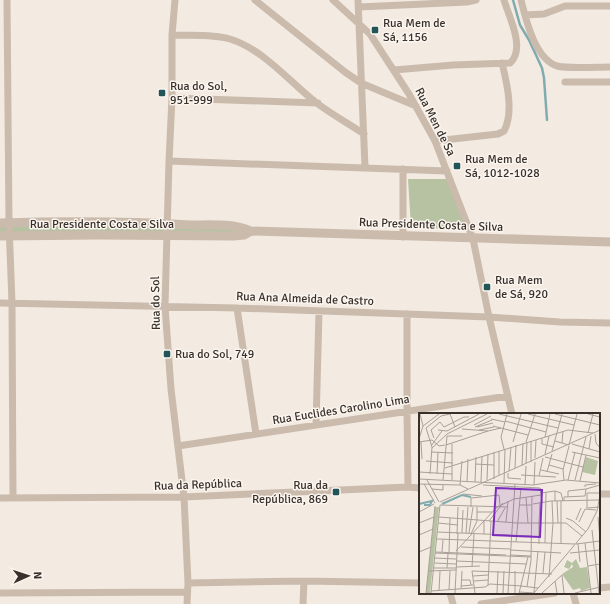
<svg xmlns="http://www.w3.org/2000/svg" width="610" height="604" font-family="Signika,sans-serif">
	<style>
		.green { fill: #b6c2a1 }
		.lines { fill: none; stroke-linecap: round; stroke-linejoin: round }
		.stream { stroke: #81acaf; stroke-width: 2.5 }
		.minor { stroke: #cbbbad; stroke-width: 7 }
		.tertiary { stroke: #cbbbad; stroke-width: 9 }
		.poi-dot { fill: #22555a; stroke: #faf5ee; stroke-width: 1.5 }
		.labels { text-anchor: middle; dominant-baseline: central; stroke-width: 3; stroke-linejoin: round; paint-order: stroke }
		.poi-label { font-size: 12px; fill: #39302b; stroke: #faf5ee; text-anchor: start }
		.street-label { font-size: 12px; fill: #39302b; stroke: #faf5ee }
		.inset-river { fill: none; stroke: #81acaf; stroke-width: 2 }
		.inset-road { fill: none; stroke: #a9a098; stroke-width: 1 }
		.view { fill: #7b2cbf; fill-opacity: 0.15; stroke: #7b2cbf; stroke-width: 2 }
		.inset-edge { fill: none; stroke: #39302b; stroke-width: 2 }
	</style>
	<rect width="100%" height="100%" fill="#f3ebe1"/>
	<path class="green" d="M408,179H452L470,230L411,227Z
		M0,225L163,226L241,229L240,235L0,234Z"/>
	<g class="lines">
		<path class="stream" d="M513,0L520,25L529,40L542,68L544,78L547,120"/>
		<path class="minor" d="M7,0L9,223L12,303L13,498
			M175,0L172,35V98L169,161L165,306L171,389L184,497L188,583L187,604
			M255,0L345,72L361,83L416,106
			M333,0L370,34L409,94L435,141L473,239L489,317L512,414
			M358,0L365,167
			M521,0C526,20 535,59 557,66C568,69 597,67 610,67
			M359,7L467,2L476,0
			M525,15L544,14L565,6H610
			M172,35C191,36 212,34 230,39C265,50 290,83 318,104C333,115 349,124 364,134
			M394,70L453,65L510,63C526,49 509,17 504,0
			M565,82H610
			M172,98L318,103
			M435,141L498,134L504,131C514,113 507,83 502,63
			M169,161L447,171
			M403,169V237
			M0,303L237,308L489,317L560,322L610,323
			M237,308L256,434
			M407,314V411L408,487
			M316,425L319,311
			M178,446L508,396
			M599,494H610
			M0,498L184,497L408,487L420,488
			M188,583L304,581L420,583
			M599,588L610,587
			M0,593L187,592
			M450,593L453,604
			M573,593L576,604
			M303,604L304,581
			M481,604L555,593"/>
		<path class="tertiary" d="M0,223C63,221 127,221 190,225C210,225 233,223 251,231L610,242
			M0,236L98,235L234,236L244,235L251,231"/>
	</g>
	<g class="poi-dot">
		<rect x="371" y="26" width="8" height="8" rx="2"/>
		<rect x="158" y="89" width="8" height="8" rx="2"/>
		<rect x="453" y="162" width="8" height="8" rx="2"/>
		<rect x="483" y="283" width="8" height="8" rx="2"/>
		<rect x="163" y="350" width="8" height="8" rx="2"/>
		<rect x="332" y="488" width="8" height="8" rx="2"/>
	</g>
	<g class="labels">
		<g class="poi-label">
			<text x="383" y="23">Rua Mem de<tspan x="383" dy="14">Sá, 1156</tspan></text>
			<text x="170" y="86">Rua do Sol,<tspan x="170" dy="14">951-999</tspan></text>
			<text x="465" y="159">Rua Mem de<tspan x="465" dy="14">Sá, 1012-1028</tspan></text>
			<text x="495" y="280">Rua Mem<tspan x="495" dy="14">de Sá, 920</tspan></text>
			<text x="175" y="354">Rua do Sol, 749</text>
			<text x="328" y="485" text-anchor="end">Rua da<tspan x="328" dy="14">República, 869</tspan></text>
		</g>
		<g class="street-label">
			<text transform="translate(435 122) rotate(63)">Rua Men de Sa</text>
			<text x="102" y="224">Rua Presidente Costa e Silva</text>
			<text transform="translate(431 225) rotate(2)">Rua Presidente Costa e Silva</text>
			<text transform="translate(305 299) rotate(2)">Rua Ana Almeida de Castro</text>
			<text transform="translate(156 303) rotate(-91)">Rua do Sol</text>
			<text transform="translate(341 410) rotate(-9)">Rua Euclides Carolino Lima</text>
			<text transform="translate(198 485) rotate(-2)">Rua da República</text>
		</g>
	</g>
	<g transform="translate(419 413)">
		<rect width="181" height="181" fill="#f3ebe1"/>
		<path d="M167,44L179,48L176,62L163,59ZM16,94H20L11,180H7ZM157,146L161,155L168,154L171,175L162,178L161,175L154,177L143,161L154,154L153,151L150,156L145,154L148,147L153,150Z" fill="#b6c2a1"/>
		<path class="inset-river" d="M0,91L13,88L11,92H5M23,91L43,82L52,84"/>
		<path class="inset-road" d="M31,1L36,14M80,1L139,15M109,1L155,12M136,1L181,12M169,1L181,4M72,6L86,9M86,8L127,19M55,12L72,3M4,13L20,1M74,13L109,22M56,14L73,7M58,14L74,10M7,15L13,34L11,61M7,15L22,3L31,1M43,16L69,18L82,15M19,17L28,18L60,1M60,17L75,14M169,20L174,1M176,21L177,30L181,35M28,23H43M126,24L131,1M15,25L12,17L21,9L25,14L45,4H50M123,25V31L135,34M0,26L4,13L1,1M136,28L150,32L158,1M0,29L13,27L20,33L26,32M2,29L3,46M94,29L102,1M107,29L116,1M143,30L144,18M153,31L181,39M27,32L69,18M12,33L23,18M13,35L28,21L68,1M85,36L82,24L88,1M170,36L172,23M80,38V62M133,38L143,1M12,39L34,40M153,39L181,45M126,41L130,23M126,44L164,54M116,45L117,27M7,48L34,50M112,49V28M107,50L108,29M56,51L75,52M130,52L144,56M103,53L104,30M26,55L149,17L174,20M96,55L97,32M122,57L140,61M90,58L92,34M0,59L33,61M128,59L133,41M89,60V65L102,66M18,61L19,39M102,62L137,64M120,63L124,45M0,66L114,72L147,67L181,70M75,66V39M8,67L20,89M24,67L28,23M33,67V31M68,67L69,41M145,67L144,57L150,33M149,67L156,39M156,67L167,24M161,68L167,42M48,69L49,46M56,69L57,44M62,69L63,43M85,70L86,36M0,71L41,72L49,76M5,71L16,90M41,72L43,48M64,72L121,75M106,72L107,53M115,72L116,49M166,74V72L177,71M121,75L123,89M13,76L24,77V72M167,76L181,72M122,80L136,78M168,80V95L181,94M168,80H181M44,81L63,83M107,84L109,110M136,88V78L142,80L144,88M138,88L139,110M145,88V84L166,83L167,76L149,78V84M21,89L181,17M114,91L132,88L180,87M21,92L89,94M100,92H113M52,94V85L80,82L81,92M0,99L15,91M58,99H73M20,104L98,110H147L163,123M179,104L181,127M147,105L154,108L167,119M157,107L162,95M70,108L84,90M78,109L86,95M87,109L89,88M160,109L166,96L177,97M0,110L15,104M19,110L39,112M120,110L121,90M173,117L180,180M18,119L113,123M43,120L44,97M47,120L49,94M50,120L54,94M38,121L39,94M52,121L58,108V94M65,121V108M0,122L14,116M18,126L156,131M97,129L102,75M126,130L127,79M166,130L172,180M120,131V110M142,131V88M157,131L181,128M159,131L161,149M42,134L91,136M91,137L142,140M37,138L78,94L95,86L122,82M0,139L12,134M16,139L87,142M23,139L24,127M30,139L31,105M16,140L112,144M151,140L181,137M91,142L112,143M15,145L37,146M37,148L108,151M15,150L37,151M169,153L181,151M37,154L61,153M53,154L55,121M14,155H37M28,155L29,141M9,158L37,157M124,160L126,139M143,162L145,180M54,163L69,162M130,164L134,110L133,88M42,167H51L52,172M55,168L69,167M136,168L138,180M69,172L72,108M42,173L54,172M102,173L119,175M108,174L112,147L113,83M42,176L43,158M30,177L31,158M12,178L66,174L71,171L103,173M20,178L21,158M100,179L115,180M115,179L119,138M7,180L16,93M12,180L21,92M36,180L39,120M56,180L53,158L133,161M78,180L79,158M84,180L85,158M89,180L96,71M96,180V158M100,180L109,144M115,180L169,116L178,98L181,82M123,180L143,162M156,180L181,174"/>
		<path class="view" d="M77,75L123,77L121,124L74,122Z"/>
		<rect width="181" height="181" class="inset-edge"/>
	</g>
	<g transform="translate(28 576) rotate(87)" stroke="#faf5ee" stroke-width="3" paint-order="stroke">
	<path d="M0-3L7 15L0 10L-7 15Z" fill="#39302b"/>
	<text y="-6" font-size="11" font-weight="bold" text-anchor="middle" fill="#39302b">N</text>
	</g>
</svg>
